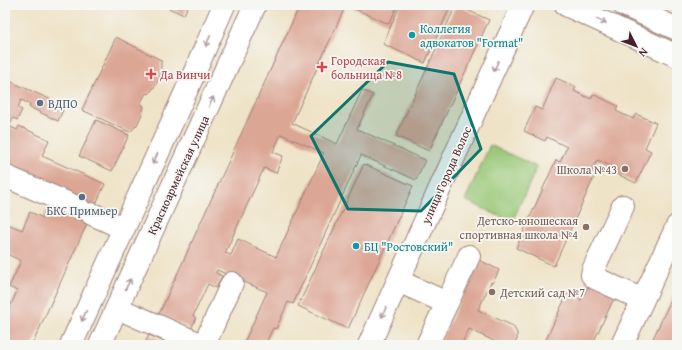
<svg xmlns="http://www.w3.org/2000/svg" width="682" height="350" font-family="'Gentium Book Plus',serif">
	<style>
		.green { fill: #99c877; stroke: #727451 }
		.building { fill: #dca694; fill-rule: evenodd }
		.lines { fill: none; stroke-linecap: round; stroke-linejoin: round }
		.minor-casing { stroke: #9c8179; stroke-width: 24 }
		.major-casing { stroke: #9c8179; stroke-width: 24 }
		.minor { stroke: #fff; stroke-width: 22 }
		.major { stroke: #fff; stroke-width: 22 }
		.oneway { stroke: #ae9aa0 }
		.marked { fill: #0f766e; fill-opacity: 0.2; stroke: #0f766e; stroke-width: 3; stroke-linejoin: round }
		.culture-dot { fill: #0f9aa8; stroke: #f6f6f2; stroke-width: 1.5 }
		.health-dot { fill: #e0444e; stroke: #f6f6f2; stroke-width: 1.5 }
		.service-dot { fill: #5c6f8a; stroke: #f6f6f2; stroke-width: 1.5 }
		.education-dot { fill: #8d6e63; stroke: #f6f6f2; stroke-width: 1.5 }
		.labels { text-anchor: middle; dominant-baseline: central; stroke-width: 3.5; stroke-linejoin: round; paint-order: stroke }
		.culture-label { font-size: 12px; fill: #0d838f; stroke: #f6f6f2; text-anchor: start }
		.health-label { font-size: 12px; fill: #be3a42; stroke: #f6f6f2; text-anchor: start }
		.service-label { font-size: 12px; fill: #4e5e75; stroke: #f6f6f2; text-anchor: start }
		.education-label { font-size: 12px; fill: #785e54; stroke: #f6f6f2; text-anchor: end }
		.street-label { font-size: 12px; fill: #4a1f2b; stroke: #f6f6f2 }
	</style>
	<rect width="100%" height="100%" fill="#f6f6f2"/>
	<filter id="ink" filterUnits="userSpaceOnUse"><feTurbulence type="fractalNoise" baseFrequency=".025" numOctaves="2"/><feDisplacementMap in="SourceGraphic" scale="8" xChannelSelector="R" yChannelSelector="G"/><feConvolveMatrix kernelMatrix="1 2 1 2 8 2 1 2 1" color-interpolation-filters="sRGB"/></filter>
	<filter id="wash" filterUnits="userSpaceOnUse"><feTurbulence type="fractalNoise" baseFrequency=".012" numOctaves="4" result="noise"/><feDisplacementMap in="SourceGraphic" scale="16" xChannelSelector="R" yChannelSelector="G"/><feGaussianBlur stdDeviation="0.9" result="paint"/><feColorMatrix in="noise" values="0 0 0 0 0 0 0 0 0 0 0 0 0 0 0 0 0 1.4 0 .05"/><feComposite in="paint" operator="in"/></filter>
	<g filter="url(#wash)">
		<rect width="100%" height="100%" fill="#efe3c7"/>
		<path class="green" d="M490,145L537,167L512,222L465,200Z"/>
		<g id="blocks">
			<path class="building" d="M162,5H188L184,15Z
				M300,5H398L389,24L346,5L292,123L337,144L362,90L373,95L357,129L425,160L416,180L361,155L293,304L288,302L276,329L273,328L265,345H243L267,292L217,270L216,273L222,276L216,288L208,284L193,316L196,318L191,329L159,314ZM281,134L324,153L276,257L238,239L231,255L225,253L264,168L276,173L283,156L273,152Z
				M400,5H451L425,63L383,44Z
				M456,5L489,20L429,151L396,136Z
				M116,37L161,60V74L155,86L149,94L146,93L140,104L144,106L142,114L137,125L130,132L82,110Z
				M556,78L576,87L574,91L591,99L593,94L618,106L616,111L633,119L636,114L656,123L645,148L651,151L636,183L615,173L617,169L597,160L590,175L594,177L554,266L516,248L556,160L560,162L567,147L547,137L545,141L524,131L535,107L542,110Z
				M5,79L65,106L58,121L29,107L30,104L21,100L18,108L22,110L17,120L13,118L9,126L17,130L19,126L49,140L42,156L105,184L32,345H5V318L17,291L9,287L21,261L5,253V235L10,225L22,230L30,212L43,218L58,188L5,164Z
				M96,120L129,135L112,171L79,156Z
				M364,164L413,186L348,329L298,306Z
				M479,260L499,270L493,283L491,282L478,310L513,326L517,333V340L512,345H502L469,329L461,345H439Z
				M590,282L616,294L592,345H546L544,344L567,294L581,300Z
				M677,287V345H650Z
				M149,335L163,341L162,345H144Z"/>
		</g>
	</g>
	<g filter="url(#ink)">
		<use href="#blocks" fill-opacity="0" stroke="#9c8179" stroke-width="1"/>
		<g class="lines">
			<g class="minor-casing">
				<path id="minor" d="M5,176L79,208
					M623,206L593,270L592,275L595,278L643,300
					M92,214L123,228
					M398,281L447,303L469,256
					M117,308L202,345
					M204,345L232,283
					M369,345L523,5
					M427,345L447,303
					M622,345L677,226"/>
			</g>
			<g class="major-casing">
				<path id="major" d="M566,5L677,56
					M624,5L677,29
					M71,345L193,76L224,5
					M100,345L255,5"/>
			</g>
			<use href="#minor" class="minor"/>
			<use href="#major" class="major"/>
		</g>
		<defs><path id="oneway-shaft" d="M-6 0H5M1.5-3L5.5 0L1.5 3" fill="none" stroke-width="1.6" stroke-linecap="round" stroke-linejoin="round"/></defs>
		<g class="oneway">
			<use href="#oneway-shaft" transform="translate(601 21) rotate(25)"/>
			<use href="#oneway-shaft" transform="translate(208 41) rotate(113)"/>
			<use href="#oneway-shaft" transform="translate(496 66) rotate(114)"/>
			<use href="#oneway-shaft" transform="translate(211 102) rotate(-65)"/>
			<use href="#oneway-shaft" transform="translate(155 159) rotate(115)"/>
			<use href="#oneway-shaft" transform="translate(128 284) rotate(-65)"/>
			<use href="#oneway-shaft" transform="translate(384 312) rotate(114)"/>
			<use href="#oneway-shaft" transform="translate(84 316) rotate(114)"/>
		</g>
	</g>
	<path class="marked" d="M388,62L454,74L481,149L421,211L348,209L311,136Z"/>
	<g class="culture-dot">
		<circle cx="412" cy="35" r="4"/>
		<circle cx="356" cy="246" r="4"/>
	</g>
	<g class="health-dot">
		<path d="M320 61h4v4h4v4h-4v4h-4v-4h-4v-4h4z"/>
		<path d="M149 68h4v4h4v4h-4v4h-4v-4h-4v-4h4z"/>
	</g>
	<g class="service-dot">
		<circle cx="40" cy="103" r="4"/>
		<circle cx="82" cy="197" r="4"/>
	</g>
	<g class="education-dot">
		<circle cx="625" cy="169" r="4"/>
		<circle cx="586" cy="227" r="4"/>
		<circle cx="492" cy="292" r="4"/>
	</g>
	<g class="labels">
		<g class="culture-label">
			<text x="420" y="28">Коллегия<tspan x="420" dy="14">адвокатов "Format"</tspan></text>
			<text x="364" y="246">БЦ "Ростовский"</text>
		</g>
		<g class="health-label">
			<text x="331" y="60">Городская<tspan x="331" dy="14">больница №8</tspan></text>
			<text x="160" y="74">Да Винчи</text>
		</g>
		<g class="service-label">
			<text x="48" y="103">ВДПО</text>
			<text x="82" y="210" text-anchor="middle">БКС Примьер</text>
		</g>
		<g class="education-label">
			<text x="617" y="169">Школа №43</text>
			<text x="578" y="220">Детско-юношеская<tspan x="578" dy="14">спортивная школа №4</tspan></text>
			<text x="500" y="292" text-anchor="start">Детский сад №7</text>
		</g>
		<g class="street-label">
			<text transform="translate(178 175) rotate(-65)">Красноармейская улица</text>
			<text transform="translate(446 175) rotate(-66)">улица Города Волос</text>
		</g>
	</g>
	<rect width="682" height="350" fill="none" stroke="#f6f6f2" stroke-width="20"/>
	<g transform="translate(636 46) rotate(132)" stroke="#f6f6f2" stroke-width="3" paint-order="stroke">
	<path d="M0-3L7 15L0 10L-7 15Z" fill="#4a1f2b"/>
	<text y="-6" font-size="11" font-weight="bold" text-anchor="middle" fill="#4a1f2b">N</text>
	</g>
</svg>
